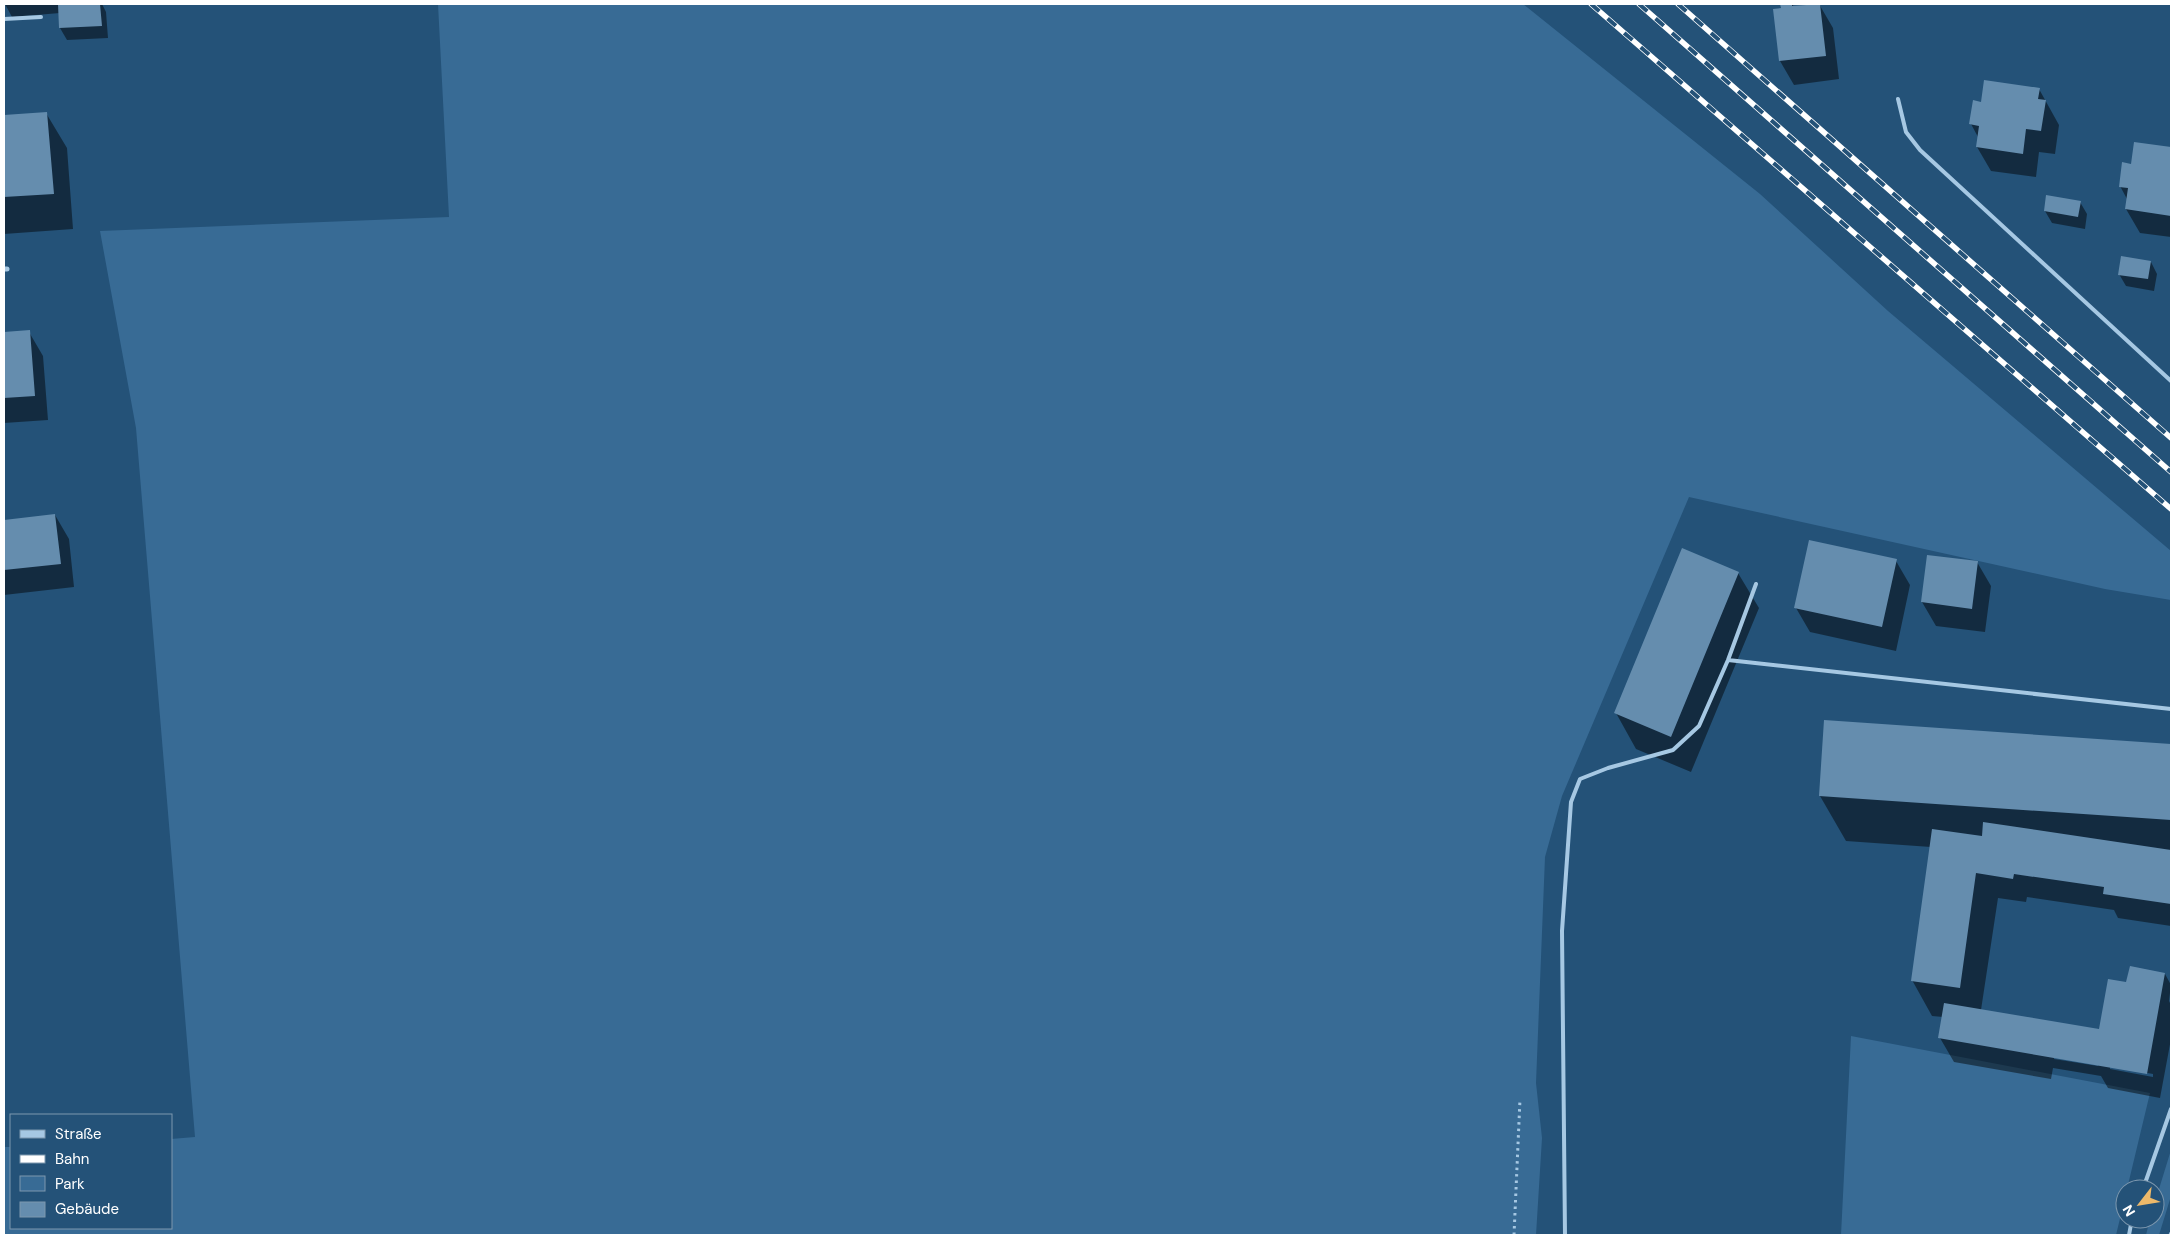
<svg xmlns="http://www.w3.org/2000/svg" width="2175" height="1239" font-family="'DM Sans',sans-serif">
	<style>
		.green { fill: #386b95 }
		.shadow { fill: #0007; fill-rule: evenodd }
		.building { fill: #658dae }
		.lines { fill: none; stroke-linecap: round; stroke-linejoin: round }
		.path { stroke: #a6c8e3; stroke-width: 3; stroke-dasharray: 2.5 4; stroke-linecap: butt }
		.lane { stroke: #a6c8e3; stroke-width: 4 }
		.street { stroke: #a6c8e3; stroke-width: 5 }
		.rail-casing { stroke: #fff; stroke-width: 5.5 }
		.rail { stroke: #245278; stroke-width: 4; stroke-dasharray: 11; stroke-linecap: butt }
	</style>
	<rect width="100%" height="100%" fill="#245278"/>
	<path class="green" d="M438,4H1523L1760,194L1888,311L2171,551V600L2105,589L1689,497L1562,796L1545,857L1536,1083L1542,1138L1536,1235H4V1147H11V1228H171V1139L195,1137L136,428L100,231L449,217Z
		M1851,1036L2150,1093L2127,1189H2125V1198L2116,1235H1841Z
		M2171,1150V1196L2159,1235H2146L2150,1219H2155V1202Z"/>
	<path class="shadow" d="M5,4H102L106,12L108,38L67,40L60,28V13L12,17Z
		M1781,4H1792L1794,7L1819,4L1833,28L1839,79L1794,85L1780,61Z
		M2039,89L2059,125L2055,154L2039,152L2036,177L1991,171L1977,147L1978,137L1971,124L1982,103Z
		M46,113L67,148L73,229L4,234V116Z
		M2135,143L2171,148V237L2140,233L2126,209L2127,199L2120,186L2132,166Z
		M2047,196L2080,202L2087,214L2085,229L2052,223L2045,211Z
		M2151,262L2157,274L2154,291L2126,286L2119,274Z
		M29,332L43,356L48,420L4,423V334Z
		M55,515L69,539L74,587L4,595V521Z
		M1896,561L1910,585L1896,651L1810,632L1796,608Z
		M1977,562L1991,586L1985,632L1936,626L1922,602Z
		M1738,573L1759,608L1691,772L1636,749L1616,713Z
		M1825,722L2171,745V926L2118,918L2114,910L2027,897L2026,902L1998,898L1981,1010L2099,1033L2128,983L2165,974L2171,985L2169,1001L2171,1005V1039L2160,1098L2108,1088L2101,1076L2053,1068L2051,1079L1954,1062L1940,1038L1943,1017L1932,1016L1912,980L1931,847L1846,841L1820,796ZM2054,1057L2099,1064L2098,1066L2054,1059ZM2110,1066L2153,1074V1077L2110,1069Z"/>
	<path class="building" d="M58,4H100L102,26L59,28Z
		M1780,4H1792V6L1820,4L1826,56L1779,61L1773,9L1781,8Z
		M1984,80L2040,88L2038,99L2046,100L2041,131L2026,129L2023,154L1976,147L1979,126L1969,124L1973,100L1981,102Z
		M47,112L54,194L4,197V115Z
		M2134,142L2171,147V216L2125,209L2128,188L2119,187L2122,162L2131,164Z
		M2046,195L2081,201L2078,217L2044,211Z
		M2121,256L2151,261L2148,279L2118,275Z
		M30,330L35,396L4,398V332Z
		M55,514L61,564L4,570V520Z
		M1809,540L1897,559L1882,627L1794,608Z
		M1682,548L1739,572L1671,737L1614,713Z
		M1927,555L1978,561L1972,609L1921,602Z
		M1824,720L2171,744V820L1819,796Z
		M1983,822L2171,850V904L2103,894L2104,887L2014,874L2013,879L1976,873L1960,988L1911,981L1932,829L1982,836Z
		M2130,966L2165,973L2147,1074L1938,1038L1944,1003L2099,1029L2108,979L2126,982Z"/>
	<g class="lines">
		<path class="path" d="M1514,1235L1520,1099
			M2170,1235L2171,1232"/>
		<path class="lane" d="M4,19L41,17
			M1898,99L1906,132L1920,150L2171,381
			M1728,660L2171,709
			M2143,1189L2171,1109
			M1565,1235L1562,931L1571,802L1580,779L1608,768L1673,750L1699,726L1728,660L1756,584
			M2129,1235L2132,1219"/>
		<path class="street" d="M4,269H7"/>
		<g class="rail-casing">
			<path id="rail" d="M1591,4L2171,509
				M1639,4L2171,472
				M1678,4L2171,438"/>
		</g>
		<use href="#rail" class="rail"/>
	</g>
	<rect width="2175" height="1239" fill="none" stroke="#ffffff" stroke-width="10"/>
	<rect x="10" y="1114" width="162" height="115" fill="#245278" stroke="#7c97ae"/>
	<rect x="20" y="1130" width="25" height="8" fill="#a6c8e3" stroke="#7c97ae"/>
	<text x="55" y="1139" font-size="15" fill="#ffffff">Straße</text>
	<rect x="20" y="1155" width="25" height="8" fill="#ffffff" stroke="#7c97ae"/>
	<text x="55" y="1164" font-size="15" fill="#ffffff">Bahn</text>
	<rect x="20" y="1176" width="25" height="15" fill="#386b95" stroke="#7c97ae"/>
	<text x="55" y="1189" font-size="15" fill="#ffffff">Park</text>
	<rect x="20" y="1202" width="25" height="15" fill="#658dae" stroke="#7c97ae"/>
	<text x="55" y="1214" font-size="15" fill="#ffffff">Gebäude</text>
	<g transform="translate(2140 1204) rotate(239)"><circle r="24" fill="#245278" stroke="#7c97ae"/>
	<path d="M0-4L9 19L0 12L-9 19Z" fill="#edb96a"/>
	<text y="-8" font-size="14" font-weight="bold" text-anchor="middle" fill="#ffffff">N</text>
	</g>
</svg>
